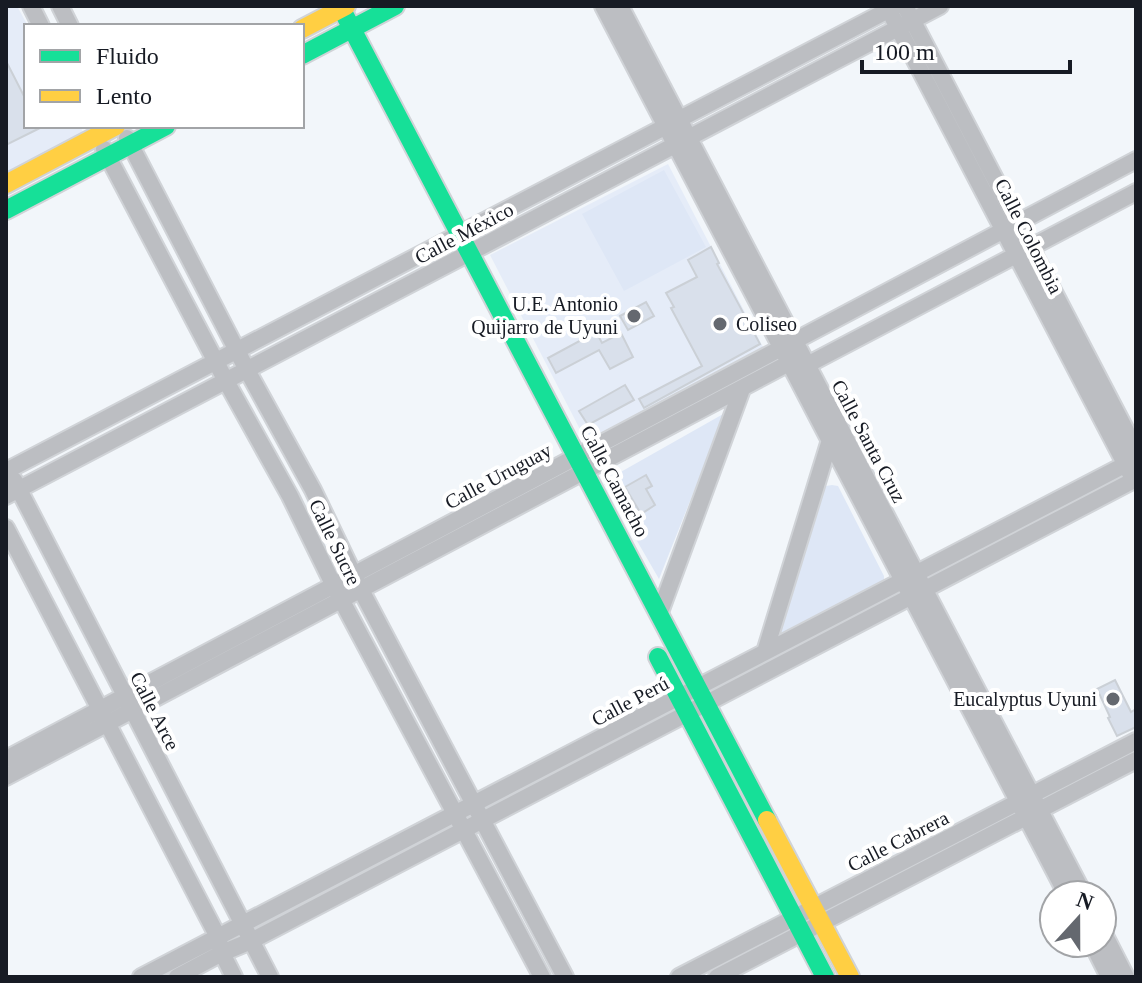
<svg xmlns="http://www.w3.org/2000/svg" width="1142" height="983" font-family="Georgia,serif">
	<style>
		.built { fill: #e5ecf8 }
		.green { fill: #dee7f6 }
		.building { fill: #d9e0eb; stroke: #cbd0d6; stroke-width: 2 }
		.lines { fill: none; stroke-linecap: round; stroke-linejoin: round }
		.street-casing { stroke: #d0d3d7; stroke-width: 20 }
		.fast-casing { stroke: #d0d3d7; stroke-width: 22 }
		.slow-casing { stroke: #d0d3d7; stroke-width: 22 }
		.street { stroke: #bcbec2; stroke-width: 16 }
		.fast { stroke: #16e098; stroke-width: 18 }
		.slow { stroke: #ffcf43; stroke-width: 18 }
		.poi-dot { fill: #64686f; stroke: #fff; stroke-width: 3 }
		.labels { text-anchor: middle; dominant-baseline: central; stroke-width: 8; stroke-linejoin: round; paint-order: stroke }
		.street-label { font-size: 20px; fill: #171b24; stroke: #fff }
		.poi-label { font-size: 20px; fill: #171b24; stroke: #fff; text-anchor: end }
	</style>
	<rect width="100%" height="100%" fill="#f2f6fa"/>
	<path class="built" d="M6,6H17L28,26H26V126H80L84,134L6,173Z
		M668,164L764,349L586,441L490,255Z"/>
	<path class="green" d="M664,170L706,247L624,291L582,214Z
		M725,413L659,579L603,482Z
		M832,485L838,486L884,576V582L783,636L779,634L778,629L823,491L826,486Z"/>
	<path class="building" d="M6,61L26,100V126H44L6,145Z
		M711,247L719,263L717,264L760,344L644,408L639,399L702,366L671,308L674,307L666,293L697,277L688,260Z
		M646,302L654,316L628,330L620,316Z
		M596,332L602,343L621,333L633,357L610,369L599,350L556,373L548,358Z
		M625,385L634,400L588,425L579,411Z
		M646,475L652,486L646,489L655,505L641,514L625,487Z
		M1115,680L1131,712L1136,709V727L1117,736L1108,718L1110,717L1097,689Z"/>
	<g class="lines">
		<g class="street-casing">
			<path id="street" d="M31,6L41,26
				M60,6L70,26
				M603,6L1067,895
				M620,6L1084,895
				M905,6L1136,450
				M893,18L1130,473
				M127,138L247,370L313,490L361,590L565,977
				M104,149L226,381L290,496L334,586L542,977
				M6,471L896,6
				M14,480L270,977
				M6,496L940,6
				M6,528L218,937L222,953L234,977
				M660,612L742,389
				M765,652L830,440
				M6,759L1136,160
				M6,777L789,363L807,365L1136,192
				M1102,930L1126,977
				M1092,943L1109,977
				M141,977L1136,459
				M177,977L222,953L251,941L1136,479
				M679,977L1136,741
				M717,977L1136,760"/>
		</g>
		<g class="fast-casing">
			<path id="fast" d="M340,6L767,820
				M302,55L395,6
				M6,210L166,126
				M658,657L825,977"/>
		</g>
		<g class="slow-casing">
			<path id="slow" d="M302,29L346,6
				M6,184L116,126
				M767,820L850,977"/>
		</g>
		<use href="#street" class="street"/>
		<use href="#fast" class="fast"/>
		<use href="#slow" class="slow"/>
	</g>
	<g class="poi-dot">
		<circle cx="634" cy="316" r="8"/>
		<circle cx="720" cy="324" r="8"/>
		<circle cx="1113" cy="699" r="8"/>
	</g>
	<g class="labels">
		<g class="street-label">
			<text transform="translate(464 233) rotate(-28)">Calle México</text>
			<text transform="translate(1029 236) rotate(63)">Calle Colombia</text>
			<text transform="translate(869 441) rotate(62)">Calle Santa Cruz</text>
			<text transform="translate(498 476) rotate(-28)">Calle Uruguay</text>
			<text transform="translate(615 481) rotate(62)">Calle Camacho</text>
			<text transform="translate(335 542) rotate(64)">Calle Sucre</text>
			<text transform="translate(630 701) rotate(-28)">Calle Perú</text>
			<text transform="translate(155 711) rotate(63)">Calle Arce</text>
			<text transform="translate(898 841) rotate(-27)">Calle Cabrera</text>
		</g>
		<g class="poi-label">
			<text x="618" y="304">U.E. Antonio<tspan x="618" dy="23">Quijarro de Uyuni</tspan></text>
			<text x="736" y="324" text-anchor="start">Coliseo</text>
			<text x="1097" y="699">Eucalyptus Uyuni</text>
		</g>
	</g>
	<rect width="1142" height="983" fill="none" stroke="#171b24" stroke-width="16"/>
	<rect x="24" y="24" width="280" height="104" fill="#ffffff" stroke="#a2a4a7" stroke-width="2"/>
	<rect x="40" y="50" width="40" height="12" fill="#16e098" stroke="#a2a4a7" stroke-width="2"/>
	<text x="96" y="64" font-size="24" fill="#171b24">Fluido</text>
	<rect x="40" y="90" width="40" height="12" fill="#ffcf43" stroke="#a2a4a7" stroke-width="2"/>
	<text x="96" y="104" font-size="24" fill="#171b24">Lento</text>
	<g transform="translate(1078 919) rotate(21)"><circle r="38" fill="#ffffff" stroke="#a2a4a7" stroke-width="2"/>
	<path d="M0-6L14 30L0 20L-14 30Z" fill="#64686f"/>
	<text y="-12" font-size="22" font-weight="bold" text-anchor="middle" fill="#171b24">N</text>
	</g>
	<path d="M862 60v12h208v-12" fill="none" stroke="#171b24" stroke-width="4"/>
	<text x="874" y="60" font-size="24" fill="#171b24" stroke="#ffffff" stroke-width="6" paint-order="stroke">100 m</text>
</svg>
